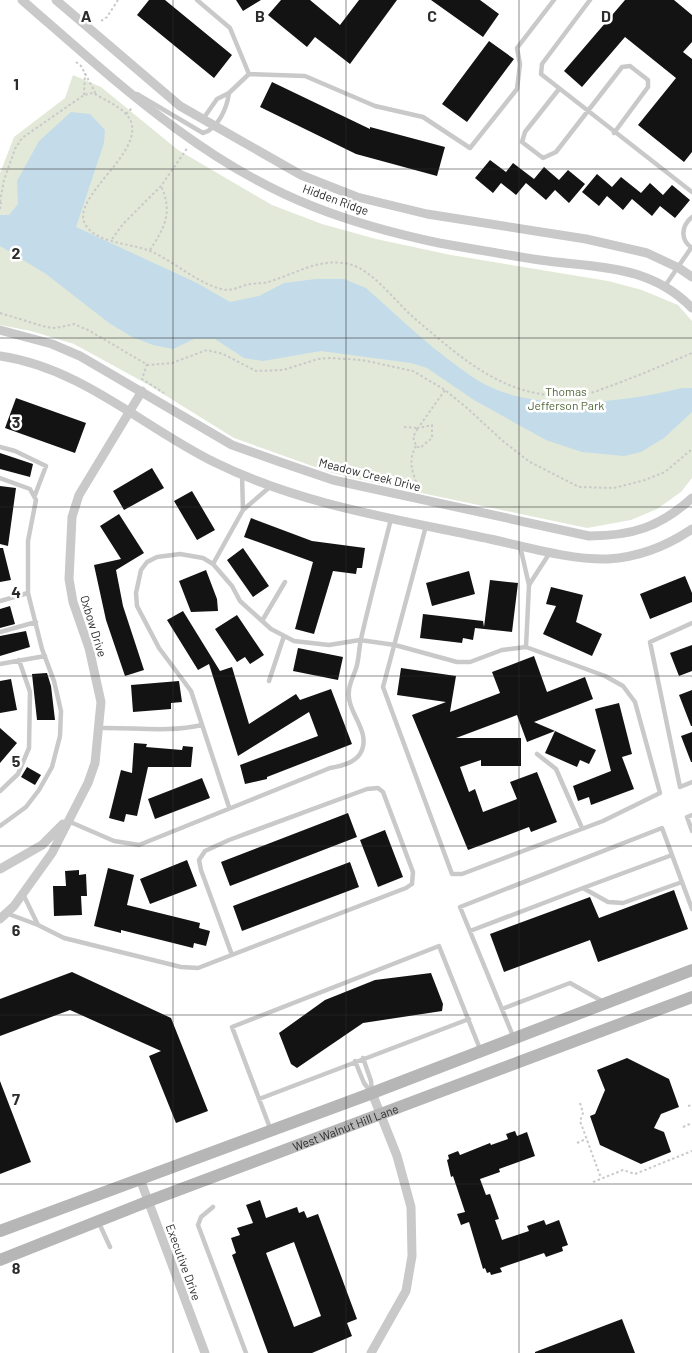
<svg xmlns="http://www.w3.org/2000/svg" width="692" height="1353" font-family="Barlow,sans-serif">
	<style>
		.green { fill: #e2e9d9 }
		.water { fill: #c4dbea }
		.building { fill: #131313; fill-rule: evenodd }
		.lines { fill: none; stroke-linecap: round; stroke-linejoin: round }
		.path { stroke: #c9c9c9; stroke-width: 2; stroke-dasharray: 2.5 2.5; stroke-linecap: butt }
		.service { stroke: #c9c9c9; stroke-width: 4.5 }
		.minor { stroke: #c9c9c9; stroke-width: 9 }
		.secondary { stroke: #b6b6b6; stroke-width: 12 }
		.grid { fill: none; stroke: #2c2c2c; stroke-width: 1; stroke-opacity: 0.55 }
		.labels { text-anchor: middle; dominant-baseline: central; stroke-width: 5; stroke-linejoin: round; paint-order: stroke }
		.street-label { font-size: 12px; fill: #2c2c2c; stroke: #fff }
		.park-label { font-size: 12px; fill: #4f663a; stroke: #fff }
		.grid-label { font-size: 16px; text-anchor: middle; font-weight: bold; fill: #2c2c2c; stroke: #fff; stroke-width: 5; stroke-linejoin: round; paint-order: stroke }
	</style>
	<rect width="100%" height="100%" fill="#fff"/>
	<path class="green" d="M73,75L101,87L178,150L272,205L322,224L376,239L451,255L608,281L642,290L678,305L692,321V478L681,492L657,509L631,520L587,528L393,487L332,473L234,438L147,384L74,344L31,331L0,325V173L14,137L65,98Z"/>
	<path class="water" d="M71,112L90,114L105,130L104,143L76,227L197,283L230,302L259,296L284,283L316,279H344L366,288C401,319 437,354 477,380C532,414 622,403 682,388H692V412L664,438L641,452L624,456L582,452L546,440L474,400L427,368L411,363L321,351L263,361L244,358L215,339H194L173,349L153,345L132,337L109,323L46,274L0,246V215H9L18,204L17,181L39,141Z"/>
	<path class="building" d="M149,0H165L232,55L214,78L137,15Z
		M236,0H261L243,11Z
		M281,0H310L340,25L359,0H397L350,64L315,37L307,47L268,15Z
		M431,0H480L499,14L483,37Z
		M625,0H674L692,15V42L683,52L692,59V152L684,162L638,125L676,78L625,37L582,87L564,71Z
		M489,41L514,59L467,122L442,104Z
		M272,82L370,129V127L445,147L437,176L356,154L260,107Z
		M490,160L506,172L513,163L534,179L544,167L559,180L568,170L585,184L569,203L555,190L546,200L526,183L516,195L501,183L493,193L475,178Z
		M597,174L612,187L621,177L641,193L650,183L663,195L672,185L690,200L675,218L660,206L652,216L632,199L623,210L607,196L599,206L582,192Z
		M16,398L86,423L75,453L5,428Z
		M0,453L33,464L30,477L0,469Z
		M152,468L164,488L124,510L113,491Z
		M0,486L16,488L8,546L0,544Z
		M192,491L215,530L197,540L174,501Z
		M119,514L144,553L116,570L123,606L144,670L125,676L106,620L94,565L121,559L100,526Z
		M251,518L312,541L365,548L362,568H357L356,574L333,571L314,634L295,629L313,562L244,537Z
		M0,548H3L11,580L0,582Z
		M243,548L269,586L253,597L227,560Z
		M206,570L217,599L218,611L191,612L179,581Z
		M469,571L475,594L432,606L426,583Z
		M685,576L692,593V602L650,619L640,594Z
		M490,580L518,583L512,632L475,628L473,640L463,638L462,643L420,638L423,614L483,621L484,627Z
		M551,587L583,595L576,622L602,634L592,656L543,634L556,606L546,604Z
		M10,606L15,624L0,628V609Z
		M183,611L220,671L232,667L249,724L296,694L300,700L331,689L352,744L267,777V779L245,784L240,765L318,736L309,712L238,756L209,664L198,670L167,620Z
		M237,615L264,655L250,664L245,657L237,662L215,629Z
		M26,631L30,647L0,656V636Z
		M692,645V671L679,676L670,653Z
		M298,648L343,657L338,680L293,671Z
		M534,656L547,692L585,677L593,699L534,722L555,731L527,742L517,715L456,738H521V766H481V760L460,767L469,792L475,789L483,812L517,799L510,782L537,772L557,822L531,832L529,827L468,850L412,715L446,702L397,695L401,668L456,676L450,712L500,693L492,672Z
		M47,673L51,686L55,720H37L32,674Z
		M11,679L17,710L0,713V681Z
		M179,681L182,702L171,703V709L133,712L131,685Z
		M692,690V726H691L679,695Z
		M619,703L632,754L622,757L634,789L591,805L589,797L578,801L573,786L611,771L595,709Z
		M0,728L17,743L0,763Z
		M555,731L596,750L589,764L580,760L577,767L545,753Z
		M692,732V762H691L681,736Z
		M134,743L147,744L146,747L182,750L183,746L193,747L191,767H148L137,816L126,814L124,822L109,818L121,770L132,773Z
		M27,767L41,775L35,785L21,777Z
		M202,778L210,798L155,819L148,799Z
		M348,813L357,837L230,886L221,862Z
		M385,830L403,877L378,887L360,840Z
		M187,860L197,886L150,904L140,879Z
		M350,862L359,887L242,931L233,906Z
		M108,868L134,875L127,905L200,923L199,928L210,931L206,946L194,943L193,948L121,930V933L94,926Z
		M79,870V875L86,874L87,896H81L82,915L54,916L53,886H66L65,871Z
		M674,890L688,929L598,962L590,940L504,972L490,934L590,897L599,918Z
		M72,972L171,1018L208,1111L176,1123L149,1056L161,1051L70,1010L0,1036V999Z
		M431,973L443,1004L442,1011L363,1023L297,1068L291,1064L279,1033L325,1000L375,980Z
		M627,1058L669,1079L679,1107L661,1114L654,1128L664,1132L671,1152L641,1164L600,1145L590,1116L595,1114L605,1090L597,1070Z
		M0,1081L31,1162L0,1174Z
		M515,1131L517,1136L527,1132L535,1156L499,1169L500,1172L480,1179L486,1195L490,1194L499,1219L495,1220L502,1240L529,1231L527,1226L544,1220L546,1225L559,1220L568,1245L562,1247L563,1251L546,1257L544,1253L500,1268L502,1272L491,1275L490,1272L487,1273L485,1268L483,1269L469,1222L461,1225L457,1214L465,1212L453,1176L451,1177L447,1160L449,1159L448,1155L458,1151L460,1155L490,1143L491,1145L508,1139L506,1134Z
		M260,1200L266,1218L297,1207L299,1213L304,1211L307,1218L318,1214L357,1319L347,1323L352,1336L312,1353H268L232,1255L236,1253L231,1238L240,1235L237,1228L253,1223L246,1205ZM294,1242L321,1316L294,1327L266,1253Z
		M622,1319L635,1353H535V1352Z"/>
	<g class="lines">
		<path class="path" d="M101,21L107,17L118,0
			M76,62L81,66L96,94
			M84,95L85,73
			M126,114L133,107
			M0,202L4,180L15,149L22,138L84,95L93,93C103,99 117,105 125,113C159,146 63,198 87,227C100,244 131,243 150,251C174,261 195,282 221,289C231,292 240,286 250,284C257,283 264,284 271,281C297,273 323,256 352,265C374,272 396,302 413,317C465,361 511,405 585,394C594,393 604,388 613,385C640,375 666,364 692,353
			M0,209L1,202
			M112,239L123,224L161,186L188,147
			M150,250C165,227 173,212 161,186
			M0,313L46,327L56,328L74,324L88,330L148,365L172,363L207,350L223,354L256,371L283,370L318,359L330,358L362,360L413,371L445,390L467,408L504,442L530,462L579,487L614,488L645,480L665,472L692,449
			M147,364L142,379L164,393
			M404,427L418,428L413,437L416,446L420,448L432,438V425L418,428L445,390
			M416,446C407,462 413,474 419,489
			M580,1103L583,1113L580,1121L601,1178
			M688,1106L692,1105
			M683,1127L692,1123
			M577,1143L586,1139
			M593,1182L623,1170L635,1174L692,1151"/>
		<path class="service" d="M197,0L230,28L249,74L305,76L375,106L423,117L470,148L517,89L520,64L517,48L554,0
			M590,0L542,64L541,74L692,192
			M559,89L525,132L522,142L543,158L556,152L622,67L630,66L648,80V87L614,133
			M229,93L249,74
			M137,94L203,133C218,129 227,108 229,93L217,99L203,119
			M692,217C681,226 680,240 692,248
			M665,286L691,248
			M0,447L15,451L46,466L35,495
			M242,475L243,510
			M0,478L30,489L36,500L28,541V593L42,649L54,681L61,711L60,736L52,767L39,790L26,807L0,826
			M520,546L529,585L549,554
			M213,564L243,510L271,486
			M0,601L28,593
			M262,621L285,582
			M692,623L650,642L680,787L692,782
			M0,632L36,622
			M526,647L529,585
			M0,664L45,656
			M269,681L284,636
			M99,728C133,727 168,733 202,725
			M537,754L556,769L582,828
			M0,791L18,774L29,748L30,692L19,660
			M229,807L191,691L159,648L137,606L136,593L141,570L147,562L157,557L180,554L203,558L213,564L232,586L240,601L271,629L294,641L329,645L360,640L395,645L457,662H470L502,650L526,647L605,676L623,686L635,702L660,793L603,821L462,874H452L383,687L426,526
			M692,815L687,817L692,831
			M68,821L114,841L139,845L330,768C341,766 357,763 362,750C370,730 346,711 349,691C349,683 355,674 357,665C359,657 359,648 361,639C370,599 381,559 391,519
			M583,888L672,855
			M23,894L38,925
			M6,913L38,925L64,938L181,967L198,968L406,888L412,884L413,872L383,792L378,788L367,789L229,840L205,851L199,860L201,870L232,955
			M470,931L583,888L608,902L623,903L682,882
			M502,1009L570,983L602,1001
			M513,1036L460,907L662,828L692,909
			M363,1058L371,1081L372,1092
			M355,1061L364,1083L371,1092
			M259,1099L469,1019
			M270,1128L232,1027L439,946L480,1049
			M213,1207L201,1217L198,1225L246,1353
			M99,1223L110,1247"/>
		<path class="minor" d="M22,0C111,77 200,162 312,206C352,222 396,234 439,243C473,249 507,255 540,260C597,268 649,264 692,308
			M56,0L180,106L301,175L357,197L427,214L586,239L647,253L679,268L692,277
			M0,330L52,344L80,356L232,445L280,462L333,480L589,536C632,536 660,527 692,498
			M0,356C82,368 143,427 214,462C301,505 396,519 490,539C528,547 569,560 608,559C639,557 667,546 692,529
			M0,869L42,845L63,824
			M0,919L14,906L52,853L88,783L95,763L101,702L89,648L73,602L69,579L72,517L79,495L142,391
			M140,1179L205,1353
			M371,1353L406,1291L412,1256L411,1207L397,1156L372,1093"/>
		<g class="secondary">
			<path d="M0,1231L367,1095L692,970"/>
			<path id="s1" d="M0,1260L149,1201L692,997"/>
		</g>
	</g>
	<path class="grid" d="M173,0V1353M346,0V1353M519,0V1353M0,169H692M0,338H692M0,507H692M0,676H692M0,846H692M0,1015H692M0,1184H692"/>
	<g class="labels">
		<g class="street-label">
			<text transform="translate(336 199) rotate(20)">Hidden Ridge</text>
			<text transform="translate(370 474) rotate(14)">Meadow Creek Drive</text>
			<text transform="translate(94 626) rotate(73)">Oxbow Drive</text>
			<text stroke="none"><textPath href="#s1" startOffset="370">West Walnut Hill Lane</textPath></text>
			<text transform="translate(184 1262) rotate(70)">Executive Drive</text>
		</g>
		<g class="park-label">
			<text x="566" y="391">Thomas<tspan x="566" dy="14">Jefferson Park</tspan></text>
		</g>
	</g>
	<g class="grid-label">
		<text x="86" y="22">A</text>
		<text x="260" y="22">B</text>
		<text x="432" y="22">C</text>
		<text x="606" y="22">D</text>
		<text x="16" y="90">1</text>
		<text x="16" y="259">2</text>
		<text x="16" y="428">3</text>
		<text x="16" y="598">4</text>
		<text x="16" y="767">5</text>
		<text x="16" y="936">6</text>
		<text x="16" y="1105">7</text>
		<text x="16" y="1274">8</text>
	</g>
</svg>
